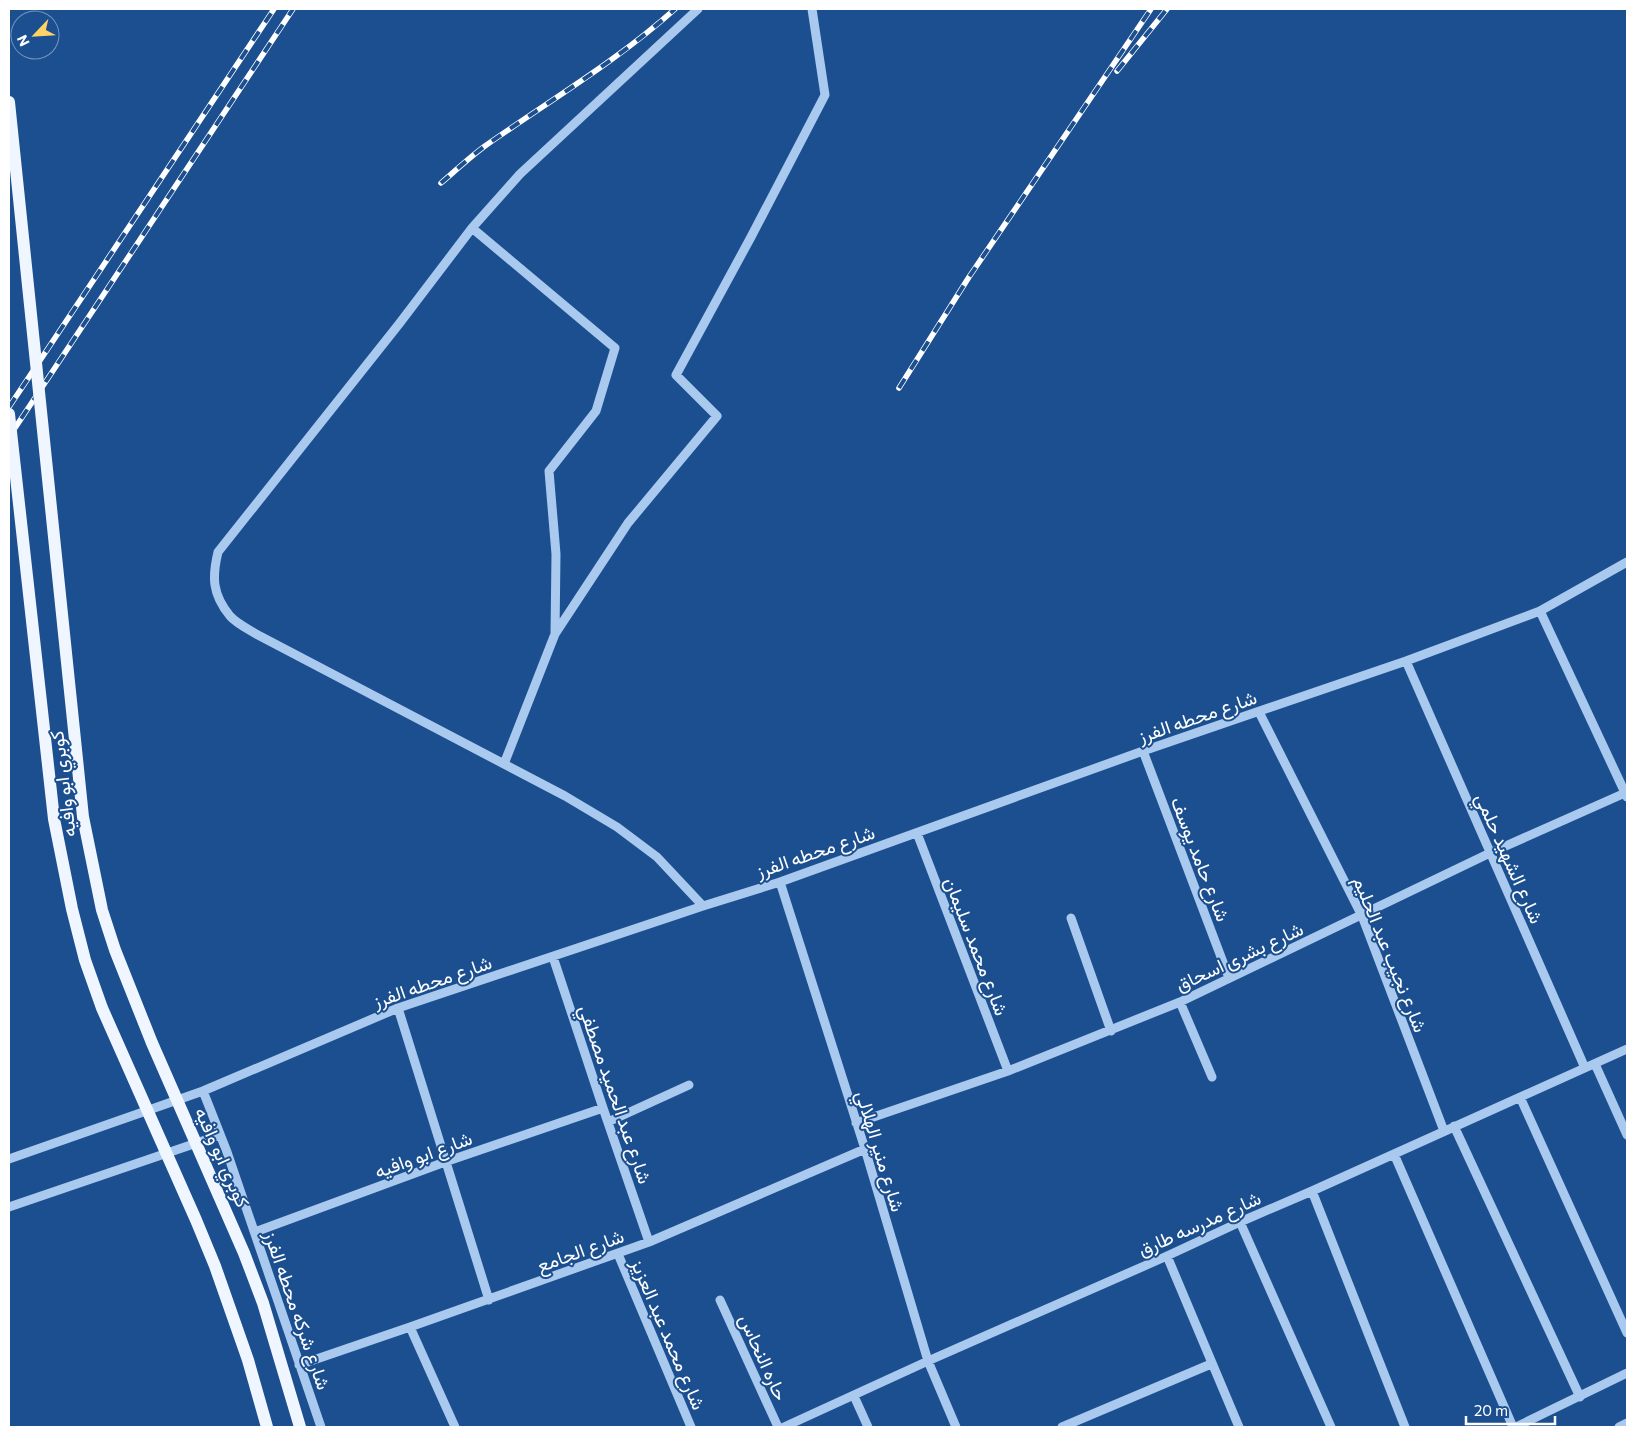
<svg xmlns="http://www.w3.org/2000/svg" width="1636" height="1436" font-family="Commissioner,Vazirmatn,sans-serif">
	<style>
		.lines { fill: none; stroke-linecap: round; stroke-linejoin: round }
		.minor { stroke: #a9c9ee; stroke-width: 9 }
		.rail-casing { stroke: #fff; stroke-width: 5.5 }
		.rail { stroke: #1b4f8f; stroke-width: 4; stroke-dasharray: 11; stroke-linecap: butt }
		.major-bridge { stroke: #f0f6ff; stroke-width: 12 }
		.labels { text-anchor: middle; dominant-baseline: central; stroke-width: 4; stroke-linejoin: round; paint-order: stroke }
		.street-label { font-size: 19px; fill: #fff; stroke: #1b4f8f }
	</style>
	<rect width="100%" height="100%" fill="#1b4f8f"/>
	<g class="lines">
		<path class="minor" d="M698,9L520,174L472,228L399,324L218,552C212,577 212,594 230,616C236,623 248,629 256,634L565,796L617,827L657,857L703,906
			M472,228L615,348L596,411L549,471L556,554L555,634
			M1540,611L1627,797
			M1406,661L1585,1068
			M1259,712L1362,916L1444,1131
			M1143,751L1229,978
			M504,764L555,634L628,523L717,416L676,375L751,237L825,95L812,9
			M917,833L1008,1071
			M780,882L865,1149L928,1361L956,1427
			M1071,918L1111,1031
			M553,957L603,1108L649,1242
			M1180,1002L1212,1077
			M398,1008L489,1300
			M1595,1064L1627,1135
			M203,1091L227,1152L321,1427
			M1520,1097L1627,1333
			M608,1122L689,1085
			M856,1123L1008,1071L1180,1002L1490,853L1625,793
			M1454,1126L1580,1397
			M1394,1154L1513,1427
			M9,1159L203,1091L398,1008L703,906L780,882L1143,751L1406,661L1540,611L1627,562
			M1312,1191L1405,1427
			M9,1207L220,1135
			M1240,1222L1331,1427
			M255,1232L445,1162L603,1108
			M618,1254L691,1427
			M1167,1256L1239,1427
			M720,1300L778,1427
			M410,1327L455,1427
			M299,1365L410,1327L649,1242L865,1149
			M854,1396L868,1427
			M784,1427L928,1361L1167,1256L1240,1222L1312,1191L1627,1049
			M1062,1427L1211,1364
			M1516,1427L1627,1373
			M1619,1427L1627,1423"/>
		<g class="rail-casing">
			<path id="rail" d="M1117,71L1167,9
				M441,183C455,171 470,157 485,146C549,101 617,61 675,9
				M899,388L969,277L1151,9
				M9,407L274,9
				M9,437L293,9"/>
		</g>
		<use href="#rail" class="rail"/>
		<path class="major-bridge" d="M9,102L83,817L102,910L115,950L152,1043L244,1253L263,1303L300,1427
			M9,414L54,819L72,909L85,960L102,1008L196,1220L215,1266L248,1360L267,1427"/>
	</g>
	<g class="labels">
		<g class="street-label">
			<text transform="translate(1197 716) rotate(-19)">شارع محطه الفرز</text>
			<text transform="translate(62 784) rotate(-97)">كوبري ابو وافيه</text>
			<text transform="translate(815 851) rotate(-19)">شارع محطه الفرز</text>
			<text transform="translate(1510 858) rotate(66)">شارع الشهيد حلمي</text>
			<text transform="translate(1201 859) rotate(69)">شارع حامد يوسف</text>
			<text transform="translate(977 946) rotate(69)">شارع محمد سليمان</text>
			<text transform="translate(1391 954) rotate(68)">شارع نجيب عبد الحليم</text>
			<text transform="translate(1239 956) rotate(-25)">شارع بشرى اسحاق</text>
			<text transform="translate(432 981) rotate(-19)">شارع محطه الفرز</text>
			<text transform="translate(616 1094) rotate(71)">شارع عبد الحميد مصطفي</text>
			<text transform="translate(881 1151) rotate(73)">شارع منير الهلالي</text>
			<text transform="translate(423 1154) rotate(-20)">شارع ابو وافيه</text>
			<text transform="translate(223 1157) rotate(66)">كوبري ابو وافيه</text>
			<text transform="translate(1199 1223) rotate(-24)">شارع مدرسه طارق</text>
			<text transform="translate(580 1250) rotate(-20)">شارع الجامع</text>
			<text transform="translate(298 1310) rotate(71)">شارع شركه محطه الفرز</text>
			<text transform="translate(669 1334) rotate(67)">شارع محمد عبد العزيز</text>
			<text transform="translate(764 1357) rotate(66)">حاره النحاس</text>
		</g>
	</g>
	<rect width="1636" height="1436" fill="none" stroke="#ffffff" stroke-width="20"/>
	<g transform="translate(35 35) rotate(245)"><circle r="24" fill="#1b4f8f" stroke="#7695bc"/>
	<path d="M0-4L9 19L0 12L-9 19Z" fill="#ffd166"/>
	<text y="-8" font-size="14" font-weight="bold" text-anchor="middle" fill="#ffffff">N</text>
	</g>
	<path d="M1466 1416v8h89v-8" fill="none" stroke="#ffffff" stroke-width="2.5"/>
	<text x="1474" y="1416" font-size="15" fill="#ffffff" stroke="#1b4f8f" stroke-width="4" paint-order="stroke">20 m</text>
</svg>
